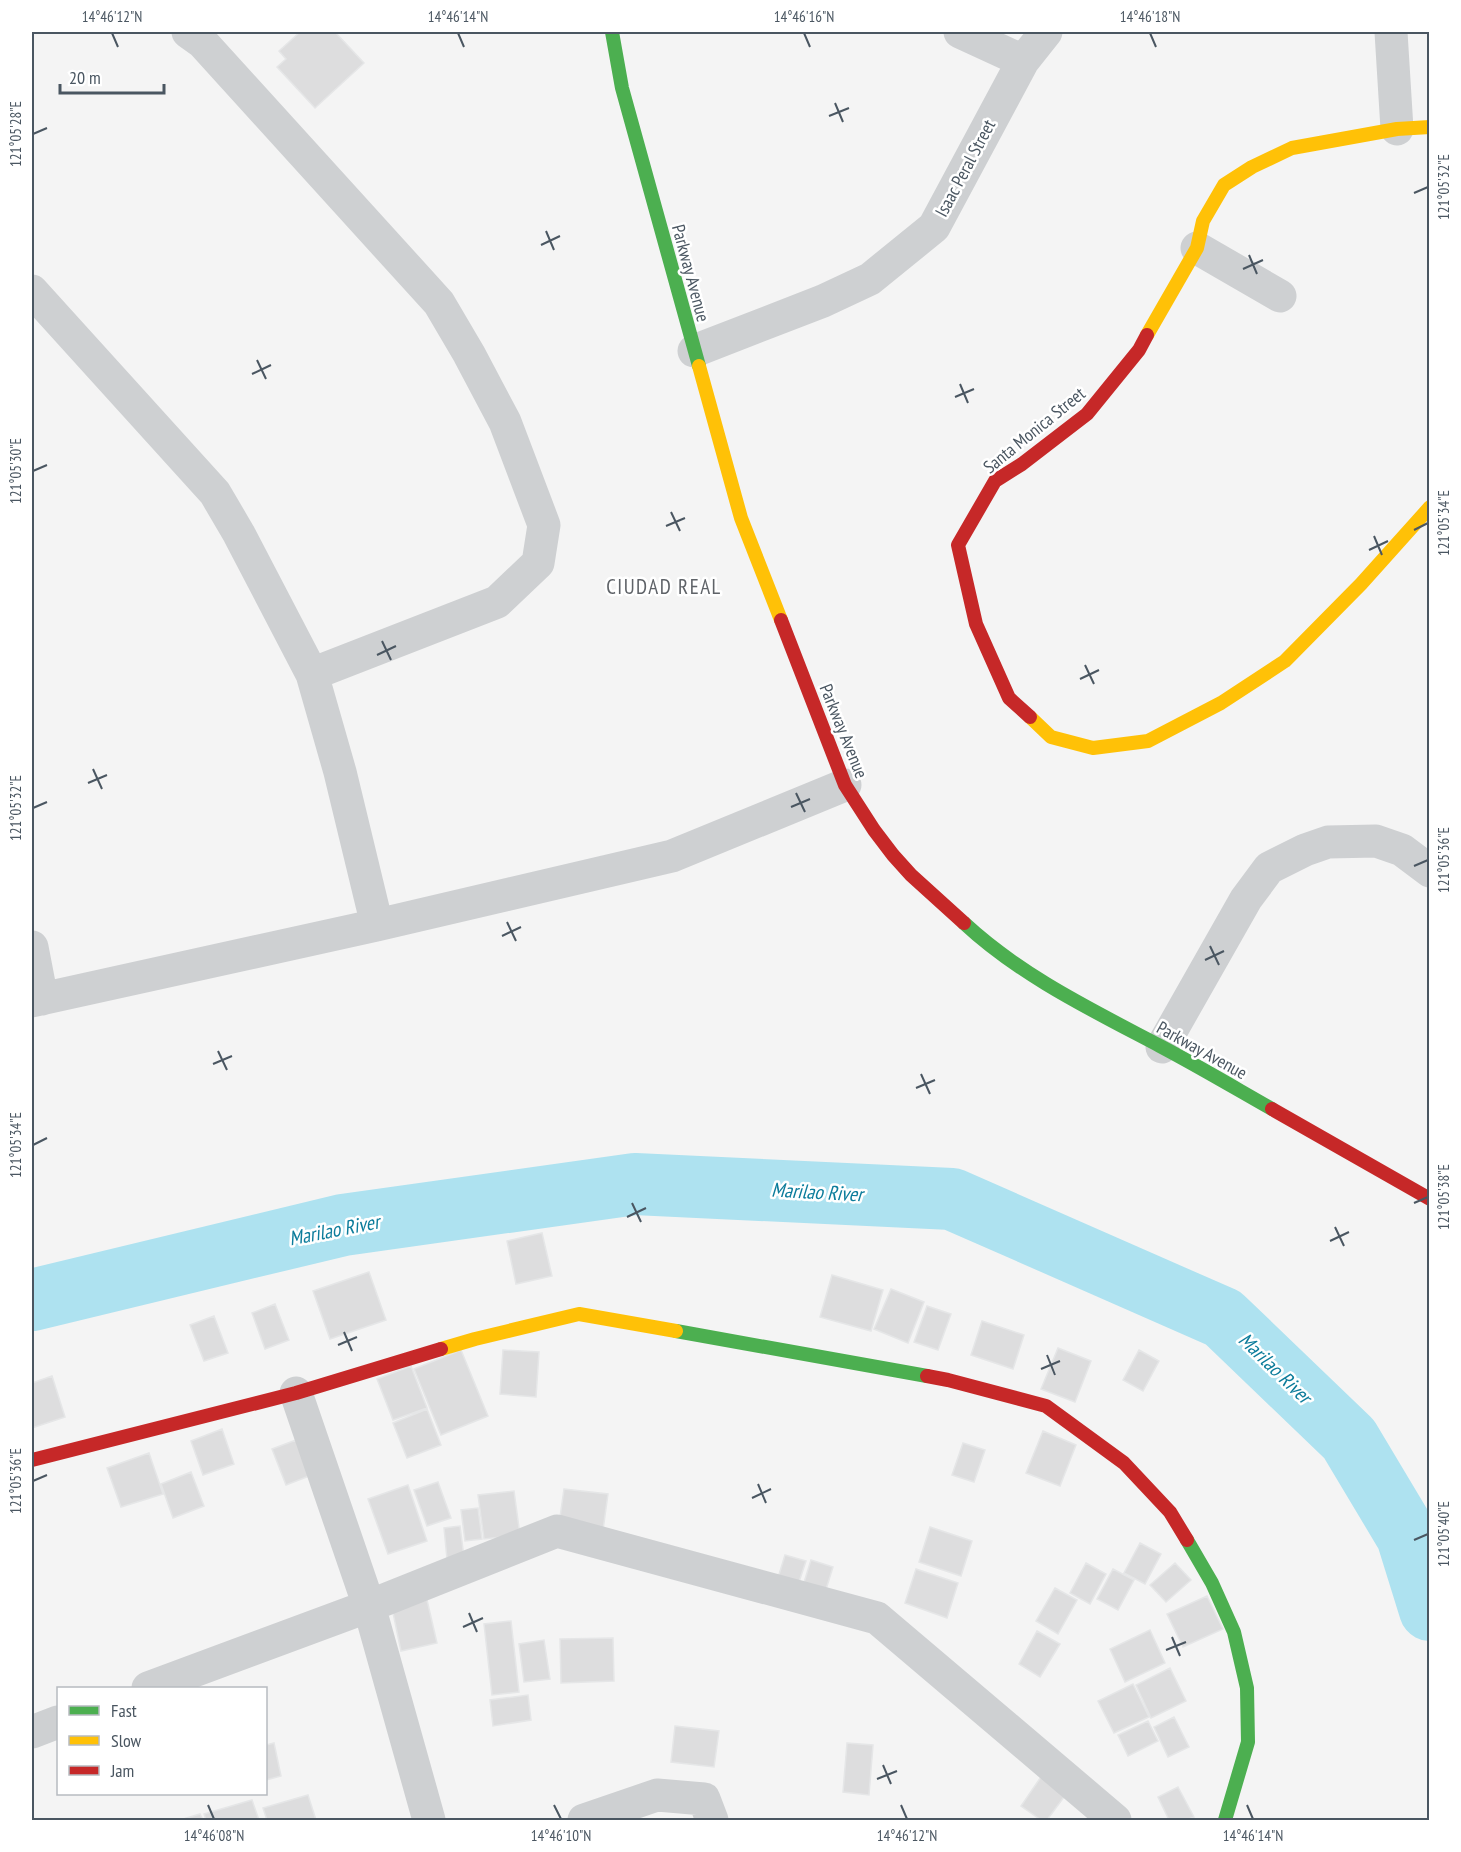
<svg xmlns="http://www.w3.org/2000/svg" width="1461" height="1852" font-family="'PT Sans Narrow',sans-serif">
	<style>
		.lines { fill: none; stroke-linecap: round; stroke-linejoin: round }
		.stream { stroke: #aee2f0; stroke-width: 10 }
		.river { stroke: #aee2f0; stroke-width: 62 }
		.building { fill: #ddddde; stroke: #e5e6e7; stroke-width: 1.5 }
		.street { stroke: #ced0d2; stroke-width: 33 }
		.fast { stroke: #4caf50; stroke-width: 14 }
		.slow { stroke: #ffc107; stroke-width: 14 }
		.jam { stroke: #c62828; stroke-width: 14 }
		.ticks { fill: none; stroke: #4a5661; stroke-width: 2 }
		.labels { text-anchor: middle; dominant-baseline: central; stroke-width: 5; stroke-linejoin: round; paint-order: stroke }
		.street-label { font-size: 18px; fill: #4a5661; stroke: #fff }
		.water-label { font-size: 20px; font-style: italic; fill: #0c7c9b; stroke: #fff }
		.quarter-label { font-size: 21px; letter-spacing: 1.5px; fill: #5f6368; stroke: #fff }
		.neatline { fill: none; stroke: #4a5661; stroke-width: 2 }
		.ticks-label { font-size: 15px; text-anchor: middle; fill: #4a5661 }
	</style>
	<rect width="100%" height="100%" fill="#f4f4f4"/>
	<g class="lines">
		<path class="stream" d="M1407,1536L1430,1533"/>
		<path class="river" d="M32,1300L343,1225L635,1184L952,1199L1223,1318L1349,1439L1407,1536L1430,1610"/>
	</g>
	<path class="building" d="M300,32H335L364,63L315,108L277,67L286,59L279,51Z
		M542,1233L552,1276L516,1284L507,1241Z
		M369,1272L386,1320L330,1339L313,1291Z
		M832,1275L883,1290L871,1331L820,1317Z
		M891,1289L924,1302L908,1343L874,1329Z
		M275,1304L289,1340L265,1349L252,1313Z
		M927,1306L951,1314L938,1350L914,1342Z
		M214,1316L228,1353L204,1361L190,1325Z
		M982,1321L1024,1335L1013,1369L971,1355Z
		M1058,1348L1091,1361L1075,1402L1041,1389Z
		M461,1350L488,1416L441,1435L414,1369Z
		M503,1350L539,1352L536,1397L500,1394Z
		M1139,1350L1159,1361L1143,1391L1123,1380Z
		M411,1366L427,1408L393,1420L377,1379Z
		M52,1376L65,1417L32,1428V1383Z
		M427,1409L441,1445L407,1458L393,1423Z
		M222,1429L234,1464L203,1475L191,1441Z
		M1043,1431L1076,1445L1060,1486L1026,1473Z
		M296,1440L309,1476L286,1485L272,1449Z
		M963,1443L985,1450L974,1482L952,1475Z
		M149,1453L163,1494L121,1507L107,1468Z
		M191,1472L204,1506L173,1518L161,1484Z
		M438,1482L451,1518L427,1526L414,1490Z
		M408,1485L427,1541L388,1554L368,1499Z
		M564,1489L608,1494L603,1530L559,1524Z
		M514,1491L520,1535L484,1539L478,1495Z
		M478,1508L482,1539L465,1541L461,1510Z
		M460,1526L464,1557L447,1559L444,1528Z
		M930,1527L972,1541L961,1576L919,1562Z
		M1140,1543L1161,1554L1145,1584L1124,1573Z
		M785,1555L806,1561L797,1588L777,1581Z
		M811,1560L833,1567L823,1599L801,1592Z
		M1086,1563L1106,1574L1090,1604L1070,1593Z
		M1175,1563L1191,1580L1166,1602L1150,1585Z
		M916,1569L958,1583L947,1618L905,1603Z
		M1113,1569L1134,1580L1118,1610L1097,1599Z
		M1055,1588L1077,1600L1058,1634L1036,1621Z
		M1207,1596L1223,1629L1183,1647L1167,1614Z
		M427,1600L437,1643L401,1651L392,1608Z
		M511,1621L519,1692L492,1695L484,1624Z
		M1150,1630L1165,1663L1125,1682L1110,1649Z
		M1037,1631L1060,1644L1040,1677L1019,1664Z
		M613,1638L614,1681L561,1683L560,1639Z
		M544,1640L550,1679L524,1682L519,1644Z
		M1170,1668L1186,1701L1151,1718L1136,1685Z
		M1133,1684L1149,1717L1114,1733L1098,1701Z
		M528,1695L531,1720L493,1726L490,1700Z
		M1174,1717L1189,1747L1168,1757L1154,1727Z
		M1148,1721L1158,1741L1128,1756L1118,1735Z
		M675,1726L719,1731L714,1767L671,1762Z
		M274,1743L281,1776L266,1780V1745Z
		M847,1743L873,1745L869,1795L843,1792Z
		M1045,1771L1070,1789L1047,1820H1041L1021,1806Z
		M1178,1787L1194,1817L1186,1820H1169L1158,1797Z
		M308,1795L316,1820H267L263,1808Z
		M252,1800L259,1820H206L204,1814Z
		M200,1814L203,1820H180Z"/>
	<g class="lines">
		<path class="street" d="M188,32L202,42L439,303L469,354L505,422L544,525L538,563L497,602L312,674
			M960,32L1023,61
			M1391,32L1397,129
			M1197,248L1280,296
			M32,291L215,493L239,534L312,674L340,772L377,925
			M694,351L823,301L870,279L934,227L1023,61L1046,32
			M32,947L42,999
			M32,1001L377,925L672,856L845,785
			M1162,1047L1246,899L1269,868L1305,850L1328,842L1376,841L1402,850L1430,871
			M296,1393L369,1606L429,1820
			M148,1688L369,1606L557,1531L877,1618L1115,1820
			M32,1732L58,1722
			M584,1820L657,1795L704,1799L712,1820"/>
		<path class="fast" d="M612,32L622,88L699,366
			M964,923C1021,976 1092,1010 1160,1046C1198,1066 1235,1088 1272,1109
			M676,1331L927,1376
			M1187,1540L1212,1583L1234,1632L1247,1688L1248,1742L1225,1820"/>
		<path class="slow" d="M1147,335L1197,248L1203,221L1224,185L1252,167L1292,148L1397,129L1430,127
			M699,366L741,518L781,620
			M1030,717L1051,737L1093,748L1148,741L1221,703L1285,661L1361,584L1430,507
			M441,1349L475,1339L579,1314L676,1331"/>
		<path class="jam" d="M781,620L845,785L874,830L893,855L911,875L964,923
			M1030,717L1009,698L976,624L958,545L995,481L1022,464L1087,414L1139,350L1147,335
			M1272,1109L1430,1199
			M927,1376L948,1380L1046,1406L1124,1463L1170,1512L1187,1540
			M32,1460L296,1393L441,1349"/>
	</g>
	<path class="ticks" d="M112,33L118,47M458,33L464,47M804,33L810,47M1150,33L1156,47M835,103L843,122M829,116L849,108M33,134L47,128M1414,193L1428,187M546,231L554,250M541,245L560,236M1249,255L1257,274M1243,269L1263,260M257,360L266,379M252,374L271,365M960,384L968,403M955,397L974,389M33,471L47,465M671,512L680,531M666,526L685,518M1414,530L1428,523M1374,536L1382,555M1369,550L1388,541M382,641L391,660M377,655L396,646M1085,665L1094,684M1080,679L1099,670M93,769L102,789M88,783L107,775M796,793L805,812M791,807L810,799M33,808L47,802M1414,866L1428,860M507,922L516,941M502,936L521,927M1210,946L1219,965M1205,960L1224,951M218,1051L227,1070M213,1064L232,1056M921,1074L930,1094M916,1088L935,1080M33,1145L47,1138M632,1203L641,1222M1414,1203L1428,1197M627,1217L646,1208M1335,1227L1344,1246M1330,1241L1349,1232M344,1332L352,1351M338,1345L357,1337M1047,1355L1055,1375M1041,1369L1060,1361M33,1481L47,1475M758,1484L766,1503M752,1498L771,1489M1414,1540L1428,1534M469,1613L477,1632M463,1627L483,1618M1172,1637L1180,1656M1166,1650L1186,1642M883,1765L891,1784M877,1779L897,1771M208,1805L214,1819M554,1805L561,1819M901,1805L907,1819M1247,1805L1253,1819"/>
	<g class="labels">
		<g class="street-label">
			<text transform="translate(965 168) rotate(-62)">Isaac Peral Street</text>
			<text transform="translate(691 273) rotate(75)">Parkway Avenue</text>
			<text transform="translate(1034 430) rotate(-39)">Santa Monica Street</text>
			<text transform="translate(844 731) rotate(68)">Parkway Avenue</text>
			<text transform="translate(1202 1050) rotate(29)">Parkway Avenue</text>
		</g>
		<g class="water-label">
			<text transform="translate(817 1192) rotate(3)">Marilao River</text>
			<text transform="translate(334 1230) rotate(-11)">Marilao River</text>
			<text transform="translate(1275 1368) rotate(44)">Marilao River</text>
		</g>
		<g class="quarter-label">
			<text x="664" y="586">CIUDAD REAL</text>
		</g>
	</g>
	<rect width="1461" height="1852" fill="none" stroke="#ffffff" stroke-width="66"/>
	<rect x="57" y="1687" width="210" height="108" fill="#ffffff" stroke="#b7bbc0" stroke-width="1.5"/>
	<rect x="69" y="1706" width="30" height="9" fill="#4caf50" stroke="#b7bbc0" stroke-width="1.5"/>
	<text x="111" y="1717" font-size="18" fill="#4a5661">Fast</text>
	<rect x="69" y="1736" width="30" height="9" fill="#ffc107" stroke="#b7bbc0" stroke-width="1.5"/>
	<text x="111" y="1747" font-size="18" fill="#4a5661">Slow</text>
	<rect x="69" y="1766" width="30" height="9" fill="#c62828" stroke="#b7bbc0" stroke-width="1.5"/>
	<text x="111" y="1777" font-size="18" fill="#4a5661">Jam</text>
	<path d="M60 84v9h104v-9" fill="none" stroke="#4a5661" stroke-width="3"/>
	<text x="69" y="84" font-size="18" fill="#4a5661" stroke="#ffffff" stroke-width="4.5" paint-order="stroke">20 m</text>
	<rect x="33" y="33" width="1395" height="1786" class="neatline"/>
	<g class="ticks-label">
		<text x="112" y="22">14°46'12"N</text>
		<text x="458" y="22">14°46'14"N</text>
		<text x="804" y="22">14°46'16"N</text>
		<text x="1150" y="22">14°46'18"N</text>
		<text transform="translate(16 134) rotate(-90)" y="5">121°05'28"E</text>
		<text transform="translate(1444 187) rotate(-90)" y="5">121°05'32"E</text>
		<text transform="translate(16 471) rotate(-90)" y="5">121°05'30"E</text>
		<text transform="translate(1444 523) rotate(-90)" y="5">121°05'34"E</text>
		<text transform="translate(16 808) rotate(-90)" y="5">121°05'32"E</text>
		<text transform="translate(1444 860) rotate(-90)" y="5">121°05'36"E</text>
		<text transform="translate(16 1145) rotate(-90)" y="5">121°05'34"E</text>
		<text transform="translate(1444 1197) rotate(-90)" y="5">121°05'38"E</text>
		<text transform="translate(16 1481) rotate(-90)" y="5">121°05'36"E</text>
		<text transform="translate(1444 1534) rotate(-90)" y="5">121°05'40"E</text>
		<text x="214" y="1841">14°46'08"N</text>
		<text x="561" y="1841">14°46'10"N</text>
		<text x="907" y="1841">14°46'12"N</text>
		<text x="1253" y="1841">14°46'14"N</text>
	</g>
</svg>
